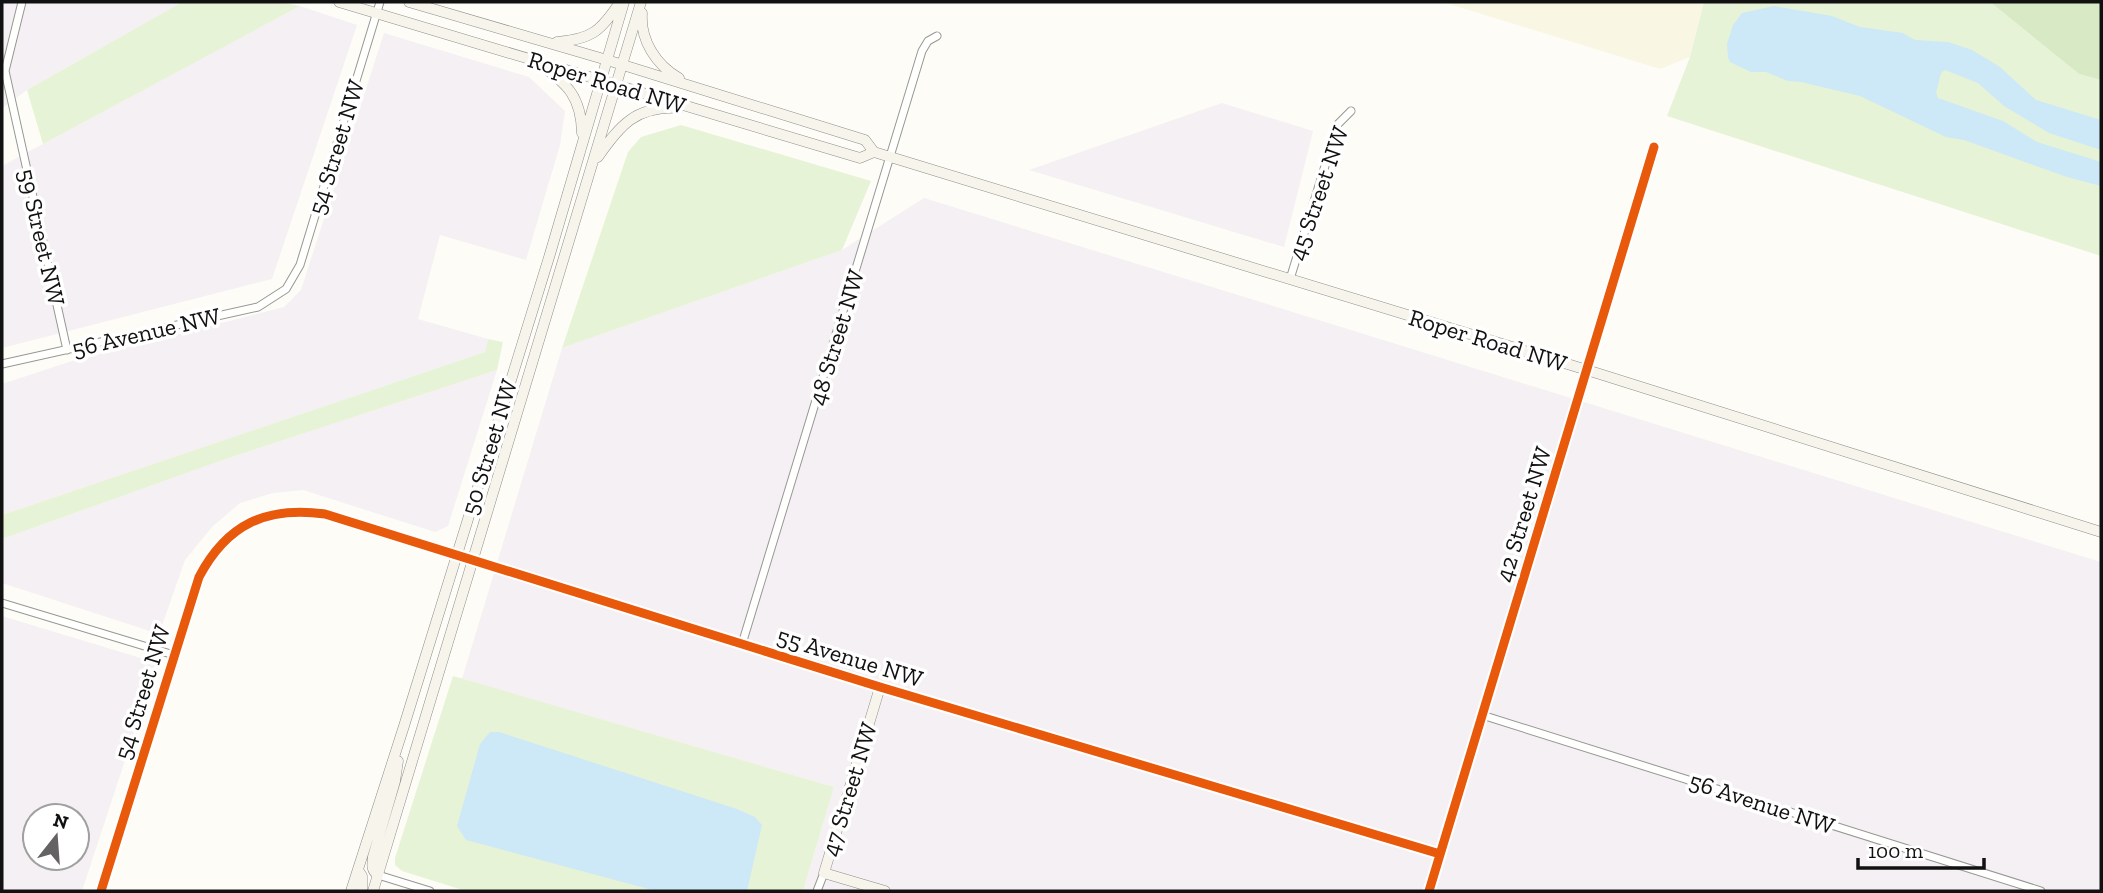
<svg xmlns="http://www.w3.org/2000/svg" width="2103" height="893" font-family="'Zilla Slab',serif">
	<style>
		.industrial { fill: #f5f0f3; fill-rule: evenodd }
		.farmland { fill: #f9f7e4 }
		.green { fill: #e7f3d7 }
		.forest { fill: #d8eac5 }
		.water { fill: #cde8f7 }
		.lines { fill: none; stroke-linecap: round; stroke-linejoin: round }
		.street-casing { stroke: #979795; stroke-width: 9 }
		.secondary-casing { stroke: #8e8d8b; stroke-width: 11 }
		.street { stroke: #fffffe; stroke-width: 7 }
		.secondary { stroke: #f6f4eb; stroke-width: 10 }
		.cycleway-casing { stroke: #fff; stroke-width: 13 }
		.cycleway { stroke: #e8590c; stroke-width: 9 }
		.labels { text-anchor: middle; dominant-baseline: central; stroke-width: 7; stroke-linejoin: round; paint-order: stroke }
		.street-label { font-size: 24px; fill: #111; stroke: #fff }
	</style>
	<rect width="100%" height="100%" fill="#fdfcf7"/>
	<path class="industrial" d="M2,2H182L27,90L2,108Z
		M300,6L357,25L272,279L2,348V166Z
		M384,33L529,77L565,111L560,145L526,260L440,235L418,319L488,339L485,352L2,515V384L69,362L284,307L301,290Z
		M1222,103L1313,131L1284,247L1029,170Z
		M924,198L2101,562V891H803L834,787L462,679L562,348L842,250Z
		M497,370L448,526L435,532L303,490L273,493L240,503L212,527L185,560L159,634L2,583V539L223,460Z
		M2,616L157,663L82,891H2ZM77,816V858H35V816Z"/>
	<path class="farmland" d="M1443,2H1704L1690,57L1660,69Z"/>
	<path class="green" d="M182,2H280L300,6L43,144L27,90Z
		M1704,2H1990L2079,74L2101,80V256L1667,116L1690,57Z
		M681,125L871,181L842,250L562,348L628,152L641,137Z
		M488,339L503,342L497,370L223,460L2,539V515L485,352Z
		M453,676L834,787L803,891H466L402,871L395,865V858Z"/>
	<path class="forest" d="M1990,2H2101V80L2079,74Z"/>
	<path class="water" d="M1774,6L1832,16L1860,27L1903,33L1915,40L1948,42L1972,50L2000,67L2036,100L2101,120V150L2049,133L2004,106L1978,83L1945,70L1941,73L1936,93L1938,98L2003,121L2037,142L2101,162V186L2067,177L1964,140L1946,137L1860,96L1801,82L1788,81L1766,72H1751L1730,62L1728,58L1727,44L1733,25L1742,13Z
		M490,732H499L737,809L755,817L762,825L747,891H656L466,840L457,826L480,744Z"/>
	<g class="lines">
		<g class="street-casing">
			<path id="street" d="M22,2L5,71L67,350
				M1290,279L1338,124L1351,111
				M2,364L258,307L286,289L300,265L380,2
				M1587,370L1654,147
				M2,603L174,655
				M742,644L922,51L928,41L937,36
				M1482,715L2041,891
				M378,875L430,891
				M817,891L824,873"/>
		</g>
		<g class="secondary-casing">
			<path id="secondary" d="M339,2L860,158L874,152
				M409,2L607,60L865,140L874,152L1587,370L2101,532
				M642,13C640,40 656,65 679,78
				M557,42C592,39 601,31 620,2
				M539,64C568,84 581,97 582,133
				M598,157C620,125 636,106 678,108
				M880,687L824,873L885,891
				M358,870L362,876V891
				M378,875C371,870 372,865 373,857L395,781L398,761
				M101,891L199,577C227,524 266,506 325,514L880,687L1440,854
				M351,891L404,726L550,254L624,2
				M373,891L641,2
				M1429,891L1587,370"/>
		</g>
		<use href="#street" class="street"/>
		<use href="#secondary" class="secondary"/>
		<g class="cycleway-casing">
			<path id="cycleway" d="M101,891L199,577C227,524 266,506 325,514L880,687L1440,854
				M1429,891L1654,147"/>
		</g>
		<use href="#cycleway" class="cycleway"/>
	</g>
	<g class="labels">
		<g class="street-label">
			<text transform="translate(607 82) rotate(17)">Roper Road NW</text>
			<text transform="translate(336 147) rotate(-73)">54 Street NW</text>
			<text transform="translate(1318 193) rotate(-71)">45 Street NW</text>
			<text transform="translate(42 237) rotate(77)">59 Street NW</text>
			<text transform="translate(146 332) rotate(-13)">56 Avenue NW</text>
			<text transform="translate(836 337) rotate(-73)">48 Street NW</text>
			<text transform="translate(1488 340) rotate(17)">Roper Road NW</text>
			<text transform="translate(489 447) rotate(-73)">50 Street NW</text>
			<text transform="translate(1523 514) rotate(-73)">42 Street NW</text>
			<text transform="translate(850 657) rotate(17)">55 Avenue NW</text>
			<text transform="translate(142 692) rotate(-73)">54 Street NW</text>
			<text transform="translate(849 789) rotate(-73)">47 Street NW</text>
			<text transform="translate(1762 803) rotate(18)">56 Avenue NW</text>
		</g>
	</g>
	<rect width="2103" height="893" fill="none" stroke="#111111" stroke-width="7"/>
	<g transform="translate(56 837) rotate(17)"><circle r="33" fill="#ffffff" stroke="#a0a0a0" stroke-width="2"/>
	<path d="M0-5L12 26L0 18L-12 26Z" fill="#646362"/>
	<text y="-10" font-size="19" font-weight="bold" text-anchor="middle" fill="#111111">N</text>
	</g>
	<path d="M1858 858v10h126v-10" fill="none" stroke="#111111" stroke-width="3.5"/>
	<text x="1868" y="858" font-size="21" fill="#111111" stroke="#ffffff" stroke-width="5" paint-order="stroke">100 m</text>
</svg>
